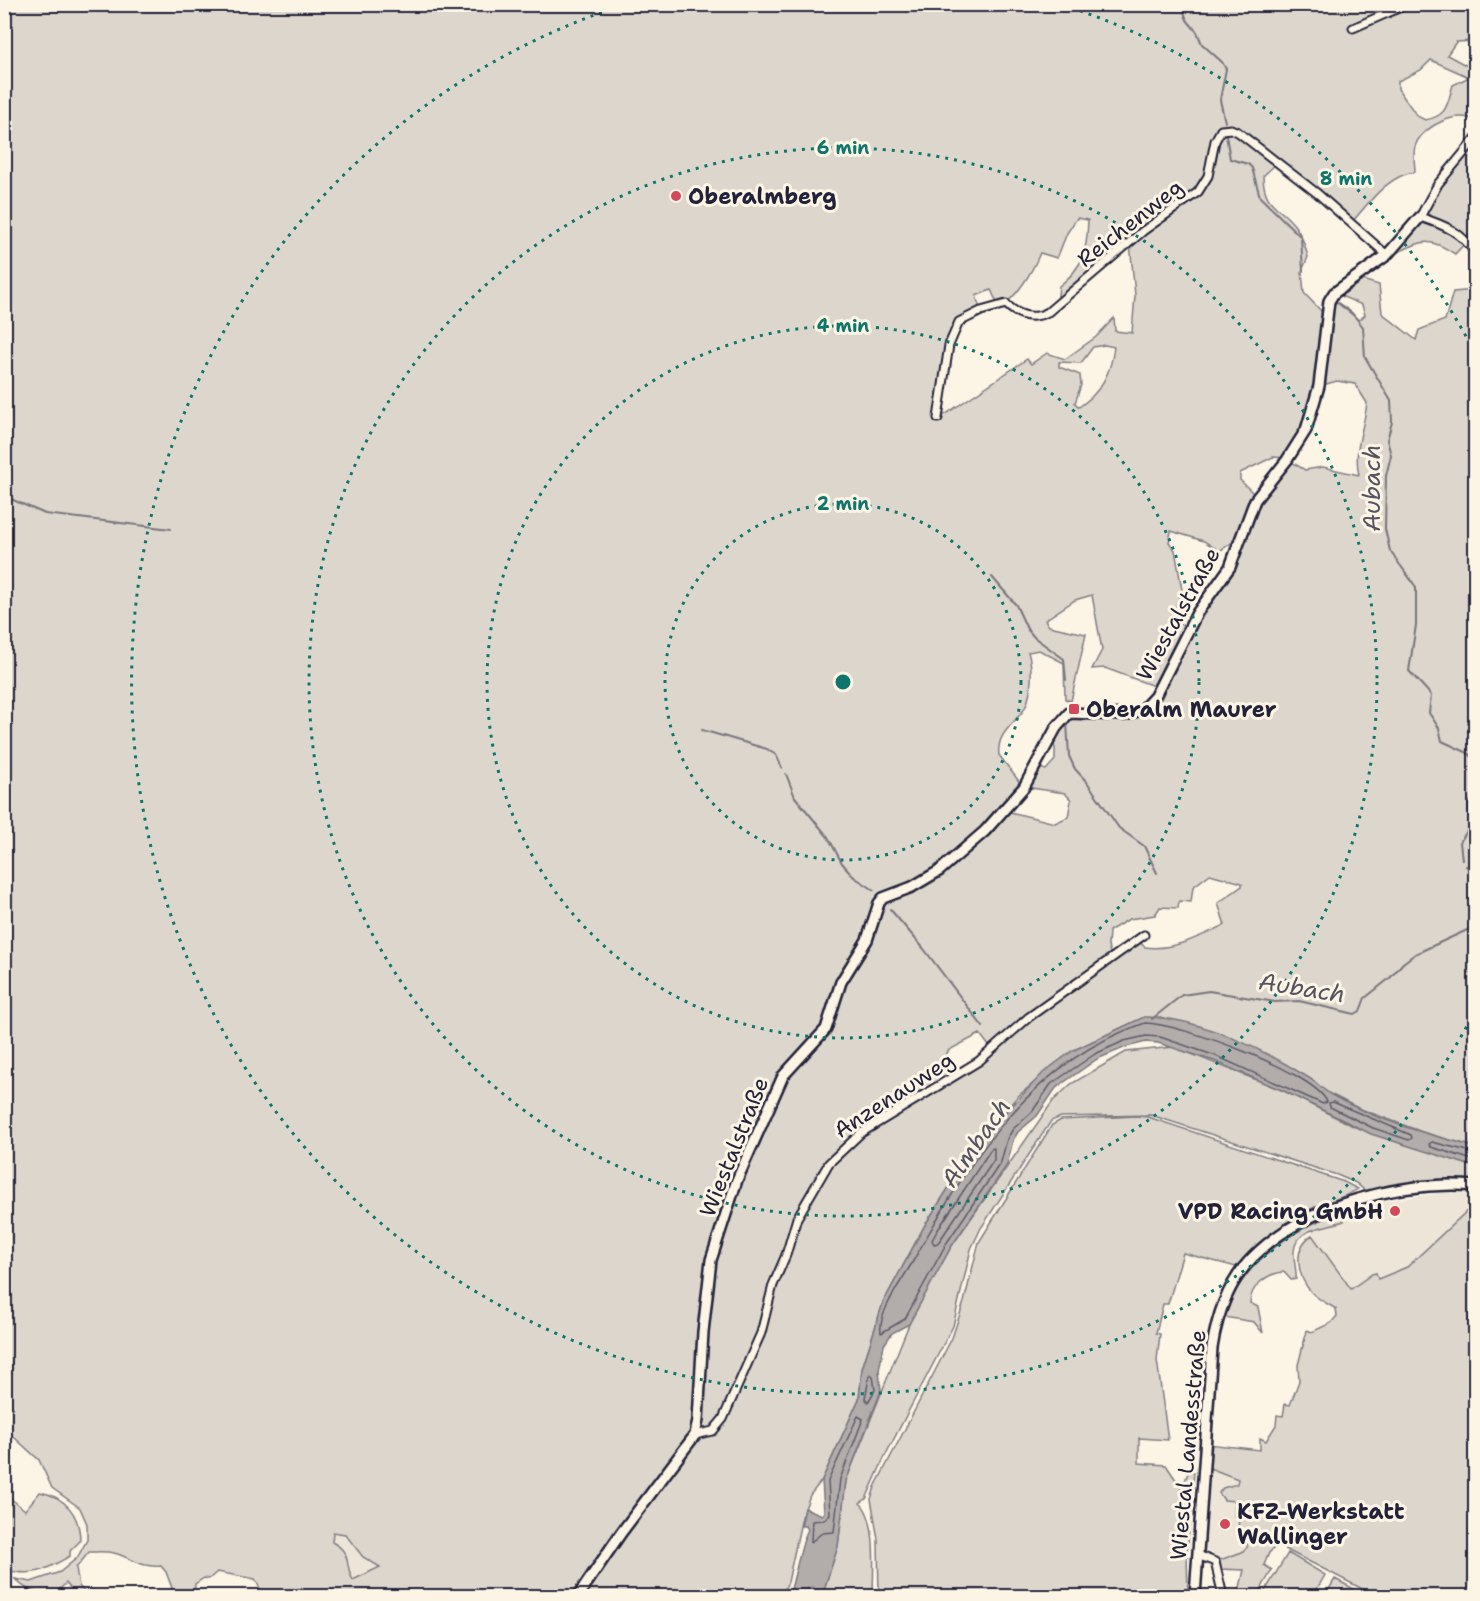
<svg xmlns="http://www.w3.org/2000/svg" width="1480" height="1601" font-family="'Shantell Sans',sans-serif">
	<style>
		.built { fill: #ece5d8 }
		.green { fill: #dcd6cc; stroke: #7f7c84; stroke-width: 1.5; fill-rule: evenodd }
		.water { fill: #b2adab; stroke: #78757e; stroke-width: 1.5 }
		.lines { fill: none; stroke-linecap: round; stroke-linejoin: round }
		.shore { stroke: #5c5a68; stroke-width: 1.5 }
		.stream { stroke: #78757e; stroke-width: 2 }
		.street-casing { stroke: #22223b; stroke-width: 11 }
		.secondary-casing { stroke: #22223b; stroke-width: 14 }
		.street { stroke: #fcf5e5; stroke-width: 7 }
		.secondary { stroke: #fcf5e5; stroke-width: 9 }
		.ring { fill: none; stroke: #0f766e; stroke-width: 3; stroke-dasharray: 3 6 }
		.poi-dot { fill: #d1495b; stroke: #fcf5e5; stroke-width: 2 }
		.labels { text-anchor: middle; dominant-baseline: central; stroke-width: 6; stroke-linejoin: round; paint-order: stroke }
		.poi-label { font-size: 22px; font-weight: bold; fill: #22223b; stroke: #fcf5e5; text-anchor: start }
		.street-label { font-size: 22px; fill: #22223b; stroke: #fcf5e5 }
		.water-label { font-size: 24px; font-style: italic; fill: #545362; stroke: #fcf5e5 }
		.centre { fill: #0f766e; stroke: #fcf5e5; stroke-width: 3 }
		.ring-label { font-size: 18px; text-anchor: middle; font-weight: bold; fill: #0f766e; stroke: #fcf5e5; stroke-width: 6; stroke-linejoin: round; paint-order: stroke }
	</style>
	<rect width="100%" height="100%" fill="#fcf5e5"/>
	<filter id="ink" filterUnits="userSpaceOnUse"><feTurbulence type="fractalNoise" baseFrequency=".0167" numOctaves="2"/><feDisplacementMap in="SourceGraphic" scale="12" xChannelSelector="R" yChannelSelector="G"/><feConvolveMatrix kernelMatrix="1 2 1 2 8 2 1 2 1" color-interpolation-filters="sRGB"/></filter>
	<g filter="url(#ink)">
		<path class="built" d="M1457,1191H1468L1473,1199L1470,1208L1407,1267L1378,1279L1372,1274L1351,1289L1310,1230L1341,1222L1345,1218L1338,1213L1363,1204Z
			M1207,1467L1238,1479L1237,1484L1228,1486L1235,1501L1234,1515L1239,1516L1241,1531L1248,1538L1247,1547L1242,1552L1220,1560L1202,1547Z
			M333,1532L345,1534L363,1557L381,1567L353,1580L348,1572L350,1564L332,1542Z"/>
		<path class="green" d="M4,5H1475V41L1456,42L1447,55L1475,70V121C1459,109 1423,126 1416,144C1412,152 1415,164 1415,172C1388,175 1369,203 1352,222L1278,162L1263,176C1264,207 1279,205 1295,226C1302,235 1305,246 1308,257L1302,271L1304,293L1323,313H1327L1331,298L1359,320L1365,315L1362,305L1334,293L1359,279L1379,285L1382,313L1416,340L1419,330L1445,320L1453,292L1475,290V1147L1425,1133L1358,1108L1330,1094L1293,1069L1232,1038L1160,1017L1138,1020L1072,1051L1017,1097L983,1136L925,1225L883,1303L862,1369L859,1399L822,1480L810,1495L802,1517L788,1582L781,1596H264L255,1579L217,1572L209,1579L204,1578L195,1584L194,1596H161L167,1595L172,1588L166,1572L161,1566C140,1568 133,1558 114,1553C106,1551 97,1552 89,1552L76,1568L79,1586L88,1596H77L66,1583L53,1596C40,1596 24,1589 15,1579L31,1582L60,1572L77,1558L87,1540V1524L80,1508L52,1488L39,1460L5,1429ZM1431,60L1469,77L1453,85C1447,104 1448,116 1425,120L1417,116L1398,89V81L1421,70ZM1077,218L1088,220C1087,250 1084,267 1059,286L1057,305L1130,243L1135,295L1132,333L1115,331L1114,318L1096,337L1065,359L1047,353L1031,364L1027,359L940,418L952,335L965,318L981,311L976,296L991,290L999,307C1016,300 1033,270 1040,253L1057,258L1067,233ZM1105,345L1114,347C1111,373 1101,392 1079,407L1075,403L1081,385L1080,375L1059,367V362L1081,363L1093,347ZM1337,381L1355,384L1367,403C1364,429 1353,450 1359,475L1323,467L1305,470L1288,460L1316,403L1319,386ZM1273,457L1285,458L1254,494L1240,480V473ZM1171,531L1204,541L1219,551L1241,537L1224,576L1189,628L1171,620L1182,590L1175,550L1169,542ZM1092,595L1102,650L1092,669L1105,668L1159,688L1136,712L1069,713L1051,737L1055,748V760L1046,770L1039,768L1038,765L1021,784L999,755C996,733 1015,724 1025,708C1032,694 1033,667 1028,652L1039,650L1064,663L1065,699L1071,701L1086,634L1049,626L1045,620L1075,600ZM1024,787L1065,793L1071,800L1068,817L1055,823L1006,811ZM1210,874L1242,883V886L1218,903L1225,925C1201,936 1173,951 1145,947L1137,940L1111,956L1108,946L1109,931L1129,919L1155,915L1160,907L1178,908L1179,901L1191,902L1193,887ZM980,1034L992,1050L956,1076L945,1056L949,1050ZM333,1532L345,1534L363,1557L380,1567L353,1580C344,1565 353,1553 332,1542Z
			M1471,143L1475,146V255L1467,241L1455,254C1427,236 1423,241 1394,254L1392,250Z
			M1174,1047L1284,1091L1355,1127L1475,1167V1596H1376L1277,1545L1269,1553L1264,1565L1272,1570L1257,1596H1238L1244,1570L1220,1569V1560L1242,1552L1247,1547L1248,1538L1240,1537L1241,1531H1238L1239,1517L1234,1516L1235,1501L1224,1500L1219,1493L1223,1488L1237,1484L1238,1479L1207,1467L1208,1444L1260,1450V1438L1266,1441L1276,1425L1277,1415L1283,1416L1285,1404L1290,1405L1299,1381L1298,1365L1307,1330L1312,1332L1331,1323L1337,1316L1336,1309C1328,1304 1319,1300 1312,1293C1297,1277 1292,1248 1312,1235L1351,1289L1372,1274L1376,1273L1378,1279L1407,1267L1470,1208L1473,1199L1467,1186L1371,1196L1356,1183L1337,1175L1151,1115L1061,1117L1051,1121L981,1228L971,1249L953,1326L885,1456L866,1499L860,1503C878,1519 873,1573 873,1596H822L838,1546L846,1481L909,1324L951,1247L1053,1101L1071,1084L1126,1052Z
			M1136,1116L1148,1117L1344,1182L1358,1189C1346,1197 1328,1201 1315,1207C1283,1221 1259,1241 1236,1267L1183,1253L1168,1304H1163L1156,1333L1160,1334L1157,1360L1168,1440L1139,1438V1463L1166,1465L1182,1489L1189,1470L1194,1472L1187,1554L1188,1596H879L878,1539L871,1499L875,1487L952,1338L964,1302L979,1242L1052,1125L1061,1120Z
			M1338,1213L1344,1216V1221C1328,1227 1296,1227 1294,1251C1293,1260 1297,1270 1296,1279L1291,1280L1284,1272C1268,1273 1250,1286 1250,1303L1258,1307L1263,1333L1254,1322L1224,1317C1242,1264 1287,1232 1338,1213Z
			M40,1492C66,1497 80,1515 80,1541L70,1551V1556C44,1571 34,1577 5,1570V1494L25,1510Z
			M1288,1553L1325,1575L1313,1596H1262Z
			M1335,1579L1367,1596H1325Z"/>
		<path class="water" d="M1144,1017C1196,1016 1265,1050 1309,1078C1316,1082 1323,1090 1330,1094C1374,1120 1427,1134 1475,1147V1167L1371,1134L1284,1091L1214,1061L1158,1043L1146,1042L1126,1047L1097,1059L1056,1088L1037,1116L1018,1132L1013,1140L1007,1165L951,1247L909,1324L892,1333L884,1345L879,1370L881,1391L846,1481L838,1546L822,1596H813L816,1591L813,1587L808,1588V1596H789C793,1585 803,1535 808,1530L806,1526H801L805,1508L822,1515L824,1512L822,1480L859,1399L862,1369L883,1303L925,1225L958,1173L983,1136L1044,1072L1072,1051Z"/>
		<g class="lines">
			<path class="shore" d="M1145,1023C1178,1023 1315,1072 1327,1102L1323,1104L1216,1056L1160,1037L1146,1036L1124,1041L1095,1054L1051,1084L1032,1112L1013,1129L1007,1139L1001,1162L946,1244L905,1319L881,1333C878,1312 901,1282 912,1263C967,1164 1030,1061 1145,1023Z
				M1333,1102L1411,1135L1412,1138L1409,1140L1373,1128L1330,1107L1329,1103Z
				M994,1148V1160L938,1243L934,1244L932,1240L937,1231L991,1149Z
				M1476,1153L1432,1142L1429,1144L1431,1147L1476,1161
				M870,1374L873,1376L875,1390L868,1402L865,1398Z
				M858,1416L863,1419L840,1479L834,1532L822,1533L811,1542L812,1521L824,1520L830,1514L828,1481Z"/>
			<path class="stream" d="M1181,4L1187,20L1197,32L1202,44L1222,62L1226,69L1220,100L1225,122
				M1226,135L1230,159L1248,164L1252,168L1260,197L1301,237L1303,271
				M1335,301L1352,313L1363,327L1365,357L1391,401L1392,422L1387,440L1391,455L1386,476L1385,529L1390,551L1416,587V625L1409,671L1431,695L1429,713L1439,728L1442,741L1468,753L1476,761
				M4,496L45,514L171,529
				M992,577L1016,605L1027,629L1035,638L1064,659L1066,680
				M1067,723L1069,756L1075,769L1087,782L1119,828L1144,846L1157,873
				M702,730L767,749L776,755L782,768
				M786,774L795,797L828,837L842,863L854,877L874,890
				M1462,860L1460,842L1469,828V803L1476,793
				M1466,866L1476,870
				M890,909L924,949L983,1027
				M1152,1019L1182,995L1209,991L1275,1002L1299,1001L1355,1014L1360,1011L1365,998L1390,978L1403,963L1415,954L1476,926"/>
			<g class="street-casing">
				<path id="street" d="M1353,28L1408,4
					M1476,138L1438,184L1420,217C1444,225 1463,232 1476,255
					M938,418L949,345L959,322L981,311L1006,304C1018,316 1033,320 1048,312L1143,231L1198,192L1208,176L1215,141L1221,130L1231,129L1238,132L1318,194L1387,255
					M695,1435L713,1431L723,1419L761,1333L773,1285L786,1255L797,1218L829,1163L861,1133L979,1061L1029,1017L1144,935
					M1198,1555L1215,1562L1223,1596"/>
			</g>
			<g class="secondary-casing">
				<path id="secondary" d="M578,1596L621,1533L695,1435L698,1420L703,1332L711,1260L737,1180L783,1076L826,1029L841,982L867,940L879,903L883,898L912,887L939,871L985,831L1024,787L1056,728L1069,713L1125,715L1143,709L1155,696L1197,613L1230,567L1255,500L1287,460L1306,430L1319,386L1329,301L1334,293L1387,255L1420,217
					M1195,1596L1212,1348C1217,1315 1229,1281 1253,1257C1305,1204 1404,1180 1476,1186"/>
			</g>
			<use href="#street" class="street"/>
			<use href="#secondary" class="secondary"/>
		</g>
	</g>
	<g class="ring">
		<circle cx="843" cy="682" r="178"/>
		<circle cx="843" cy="682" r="356"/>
		<circle cx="843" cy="682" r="534"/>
		<path d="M1475 1011A712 712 0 1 1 623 5M1063 5A712 712 0 0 1 1475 353"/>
	</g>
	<g class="poi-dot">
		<circle cx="676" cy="196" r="6"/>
		<rect x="1068" y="703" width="12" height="12" rx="3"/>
		<circle cx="1395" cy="1211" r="6"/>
		<circle cx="1225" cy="1524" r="6"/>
	</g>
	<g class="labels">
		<g class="poi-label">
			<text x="688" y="196">Oberalmberg</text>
			<text x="1086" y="709">Oberalm Maurer</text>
			<text x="1383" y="1211" text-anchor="end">VPD Racing GmbH</text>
			<text x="1237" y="1511">KFZ-Werkstatt<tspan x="1237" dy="25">Wallinger</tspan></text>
		</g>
		<g class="street-label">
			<text transform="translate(1130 223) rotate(-38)">Reichenweg</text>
			<text transform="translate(1178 614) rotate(-61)">Wiestalstraße</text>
			<text transform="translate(894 1095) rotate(-33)">Anzenauweg</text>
			<text transform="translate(734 1147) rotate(-68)">Wiestalstraße</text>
			<text transform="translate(1188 1445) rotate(-85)">Wiestal Landesstraße</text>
		</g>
		<g class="water-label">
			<text transform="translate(1372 488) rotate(-90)">Aubach</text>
			<text transform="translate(1302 988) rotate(9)">Aubach</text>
			<text transform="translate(976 1143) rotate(-55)">Almbach</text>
		</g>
	</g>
	<circle cx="843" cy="682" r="9" class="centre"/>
	<g class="ring-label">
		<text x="843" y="154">6 min</text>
		<text x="1346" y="185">8 min</text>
		<text x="843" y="332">4 min</text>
		<text x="843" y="510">2 min</text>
	</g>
	<rect width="1480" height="1601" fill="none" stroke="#fcf5e5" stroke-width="24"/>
	<rect x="12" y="12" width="1456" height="1577" fill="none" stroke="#22223b" stroke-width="2" filter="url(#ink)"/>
</svg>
